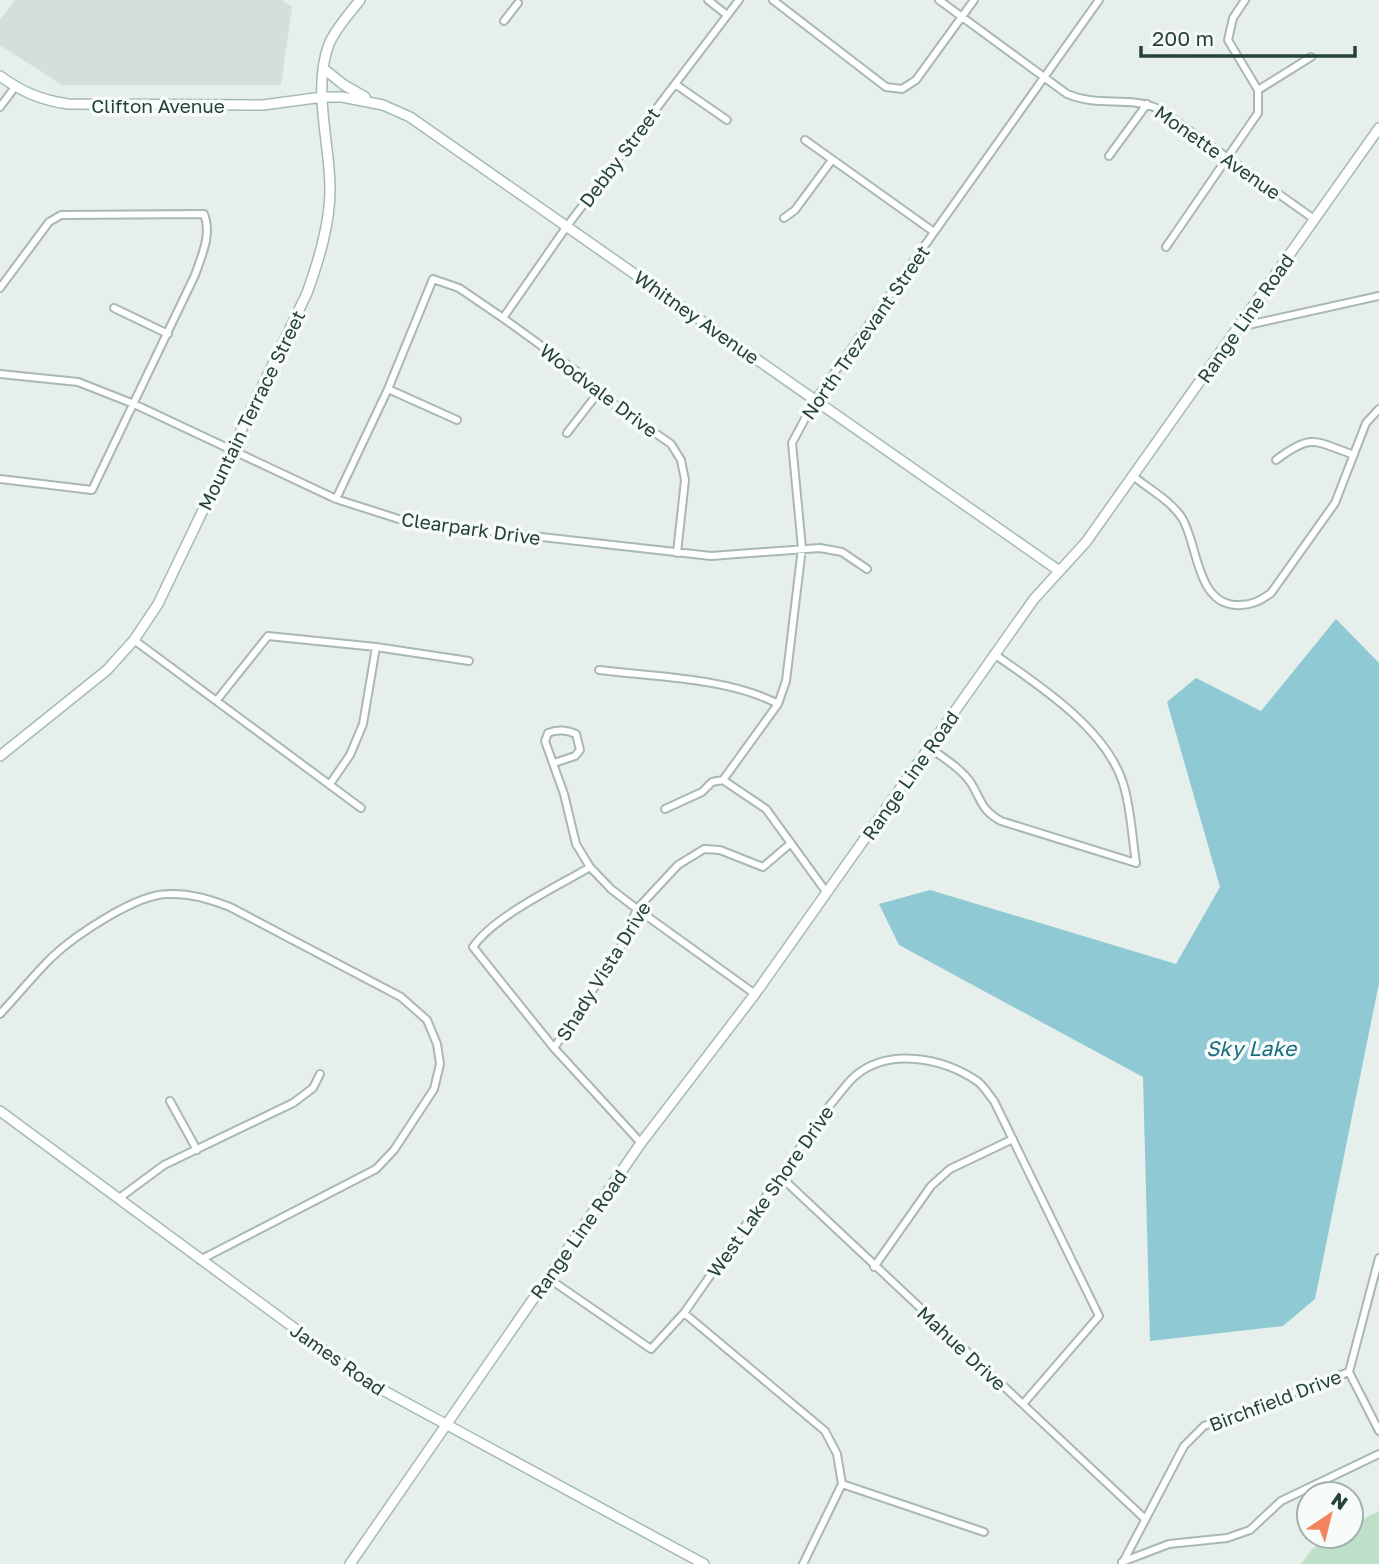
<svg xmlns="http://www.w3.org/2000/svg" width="1379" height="1564" font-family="'Golos Text',sans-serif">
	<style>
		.built { fill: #d4dfda }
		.green { fill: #bfe0c8 }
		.water { fill: #8ec9d4 }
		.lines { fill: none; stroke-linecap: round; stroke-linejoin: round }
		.street-casing { stroke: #a8b8b2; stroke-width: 10 }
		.secondary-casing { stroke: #a4bbb3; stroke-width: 12 }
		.street { stroke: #fff; stroke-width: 6 }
		.secondary { stroke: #fff; stroke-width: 9 }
		.labels { text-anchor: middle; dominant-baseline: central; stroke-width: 7; stroke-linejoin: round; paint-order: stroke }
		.street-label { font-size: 19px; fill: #24423a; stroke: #f7fbf9 }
		.water-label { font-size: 21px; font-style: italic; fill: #1c6f80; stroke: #f7fbf9 }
	</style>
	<rect width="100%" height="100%" fill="#e6efeb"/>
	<path class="built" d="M15,0H282L292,7L281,85H62L0,45V20Z"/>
	<path class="green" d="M1379,1511V1564H1301C1321,1539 1318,1536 1351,1536V1525Z"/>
	<path class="water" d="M1336,619L1379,663V983L1315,1299L1283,1326L1150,1341L1143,1077L899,945L879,904L930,890L1176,964L1220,887L1167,702L1196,678L1261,711Z"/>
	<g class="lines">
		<g class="street-casing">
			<path id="street" d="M708,0L727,15
				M773,0L886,87L902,89L916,80L974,0
				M939,0L1067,94C1101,108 1127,95 1159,109L1314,219
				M504,21L518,3
				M675,84L727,120
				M1258,90L1311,57
				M0,107L15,87
				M805,140L934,232
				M1109,156L1147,104
				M784,218L795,210L832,160
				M1166,247L1258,113V90L1228,40L1233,18L1245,0
				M0,288L49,222L61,215L204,214C212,234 202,255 195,275L92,490L0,479
				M114,308L168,334
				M503,318L567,226L739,0
				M1239,327L1379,296
				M0,374L78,382L134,404L336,499L408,522L711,556L820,548L842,552L867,569
				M388,389L457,420
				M567,433L598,393
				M1276,460C1312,433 1314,441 1354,455
				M1133,476C1149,489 1171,501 1182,518C1198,544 1196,603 1236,605C1250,606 1260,601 1271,593L1335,503L1366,423L1379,409
				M336,499L388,389L433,279L459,288L503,318L583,376L598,393L671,444L681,460L685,480L677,553
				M134,640L361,808
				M599,670C655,677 730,678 778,704
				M217,700L268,636L376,647L469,661
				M929,747C943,758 961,768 971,783C982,801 981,810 1001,821L1136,863C1132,837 1131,808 1123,783C1106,729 1039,685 994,654
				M554,763L575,756L580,750L576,734C568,730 557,729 548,733L545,741L564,794L576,844L590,867L611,889L637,909L755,994
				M723,780L778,704L786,681L802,548L792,443L815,400L1099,0
				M723,780L766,809L827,893
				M330,784L350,755L363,724L376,647
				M665,809L702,792L712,782L723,780
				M590,867C557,887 494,916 473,947L554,1048L641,1143
				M0,1014C17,996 33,976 51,958C74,936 136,894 168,894C190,893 209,899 230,907L401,997L427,1020L437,1044L440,1064L434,1089L394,1150L376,1169L200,1260
				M554,1048L620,949L637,909L678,865L704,849L720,850L763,867L791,843
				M170,1101L197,1150
				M781,1177L1144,1518
				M118,1199L164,1165L293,1103L313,1088L320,1074
				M874,1267L931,1186L950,1169L1013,1139
				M548,1278L651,1349L684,1313L830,1105C838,1096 846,1084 855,1076C889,1047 943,1058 977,1081C983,1085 989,1095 994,1101L1099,1316L1023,1404
				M684,1313L825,1431L837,1454L842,1484L803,1564
				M1349,1372L1379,1258
				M1349,1372L1379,1431
				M842,1484L984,1532
				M1122,1562L1169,1544L1227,1538L1250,1530L1281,1501L1379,1454
				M1122,1564L1184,1446L1204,1426L1349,1372"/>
		</g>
		<g class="secondary-casing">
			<path id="secondary" d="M324,69L344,85L365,97
				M0,76C22,92 41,100 68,104L263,105L323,97H342L383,105L410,117L1058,570
				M0,756L107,670L134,640L158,604L307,293C319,260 330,224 330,189C330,142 312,89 329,44C336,28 349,14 360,0
				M0,1111L366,1381L704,1564
				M350,1564L641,1143L755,994L1034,599L1086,542L1379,128"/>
		</g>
		<use href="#street" class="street"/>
		<use href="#secondary" class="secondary"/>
	</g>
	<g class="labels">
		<g class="street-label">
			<text x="158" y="105">Clifton Avenue</text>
			<text transform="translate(1218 152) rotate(35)">Monette Avenue</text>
			<text transform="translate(619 157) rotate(-53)">Debby Street</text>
			<text transform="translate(697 317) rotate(35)">Whitney Avenue</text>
			<text transform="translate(1245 318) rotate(-55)">Range Line Road</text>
			<text transform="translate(865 332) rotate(-55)">North Trezevant Street</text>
			<text transform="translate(599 390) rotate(37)">Woodvale Drive</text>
			<text transform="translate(251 410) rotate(-64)">Mountain Terrace Street</text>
			<text transform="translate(471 528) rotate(8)">Clearpark Drive</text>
			<text transform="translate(910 775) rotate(-55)">Range Line Road</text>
			<text transform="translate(603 971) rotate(-58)">Shady Vista Drive</text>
			<text transform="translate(770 1191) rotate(-55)">West Lake Shore Drive</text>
			<text transform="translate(578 1234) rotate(-55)">Range Line Road</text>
			<text transform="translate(962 1348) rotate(43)">Mahue Drive</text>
			<text transform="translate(338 1359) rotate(35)">James Road</text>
			<text transform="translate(1275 1400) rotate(-21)">Birchfield Drive</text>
		</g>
		<g class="water-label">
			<text x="1251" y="1048">Sky Lake</text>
		</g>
	</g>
	<g transform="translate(1330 1515) rotate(35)"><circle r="33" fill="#f7fbf9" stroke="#a3b1ad" stroke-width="2"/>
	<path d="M0-5L12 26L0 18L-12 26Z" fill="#f4845f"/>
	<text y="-10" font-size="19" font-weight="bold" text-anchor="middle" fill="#24423a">N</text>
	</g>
	<path d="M1141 46v10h214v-10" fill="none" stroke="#24423a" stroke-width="3.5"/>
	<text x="1152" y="46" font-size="21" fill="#24423a" stroke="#f7fbf9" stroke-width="5" paint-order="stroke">200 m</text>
</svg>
